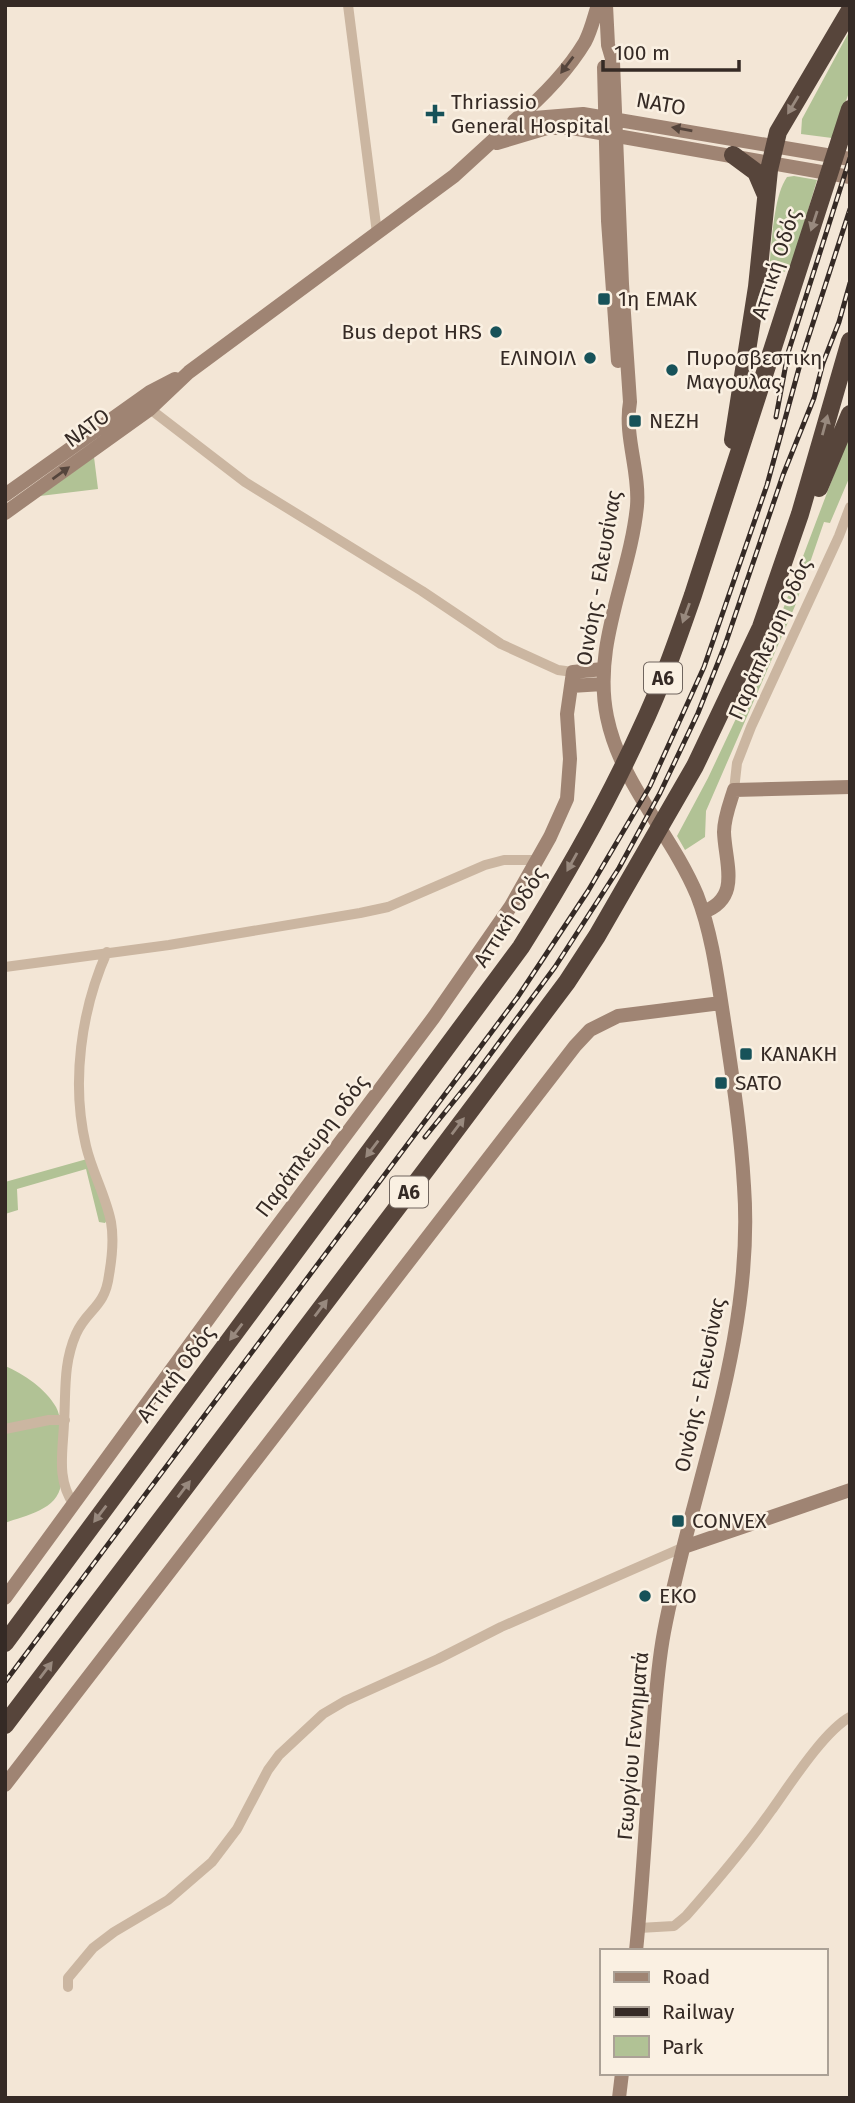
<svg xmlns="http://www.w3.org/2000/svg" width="855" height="2103" font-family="'Fira Sans',sans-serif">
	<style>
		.green { fill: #b1c295 }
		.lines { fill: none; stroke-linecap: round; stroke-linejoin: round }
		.street { stroke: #cbb6a1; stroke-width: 10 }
		.secondary { stroke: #9f8473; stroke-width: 14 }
		.highway { stroke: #57453b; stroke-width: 18 }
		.rail-casing { stroke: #352a25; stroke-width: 5 }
		.rail { stroke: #faf0e2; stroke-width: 2.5; stroke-dasharray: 8; stroke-linecap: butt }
		.oneway { fill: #55453c }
		.oneway2 { fill: #98897e }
		.poi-dot { fill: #175259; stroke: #faf0e2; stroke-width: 2.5 }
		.labels { text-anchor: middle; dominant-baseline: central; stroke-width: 5; stroke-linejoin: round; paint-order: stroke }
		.shield { fill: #faf0e2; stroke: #70655e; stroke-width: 2 }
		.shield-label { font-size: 19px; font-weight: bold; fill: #352a25 }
		.poi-label { font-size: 21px; fill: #352a25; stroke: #faf0e2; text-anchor: start }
		.street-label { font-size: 21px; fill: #352a25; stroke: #faf0e2 }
	</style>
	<rect width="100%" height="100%" fill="#f3e6d6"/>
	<path class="green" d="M850,30V90L832,138L801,134L802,119Z
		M794,176L817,180L791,267L784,272L769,269C772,244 773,197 787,177Z
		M850,432V476L830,523L824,522L795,606L706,811L705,837L685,850L677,836L708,778L765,657Z
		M94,457L98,489L40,496Z
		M87,1159L107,1220L105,1223L99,1222L86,1169L17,1189L18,1210L5,1214V1182Z
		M5,1366C24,1374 46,1389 56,1407C65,1423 61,1465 61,1484C58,1510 26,1515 5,1523Z"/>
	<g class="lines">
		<path class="street" d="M348,5L377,233
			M150,409L245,482L422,591L501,644L558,670L573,672
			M734,790L737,763L751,727L839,536L850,507
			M5,967L169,945L360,913L388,907L485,865L504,860H538
			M5,1429L49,1420H65
			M74,1505C56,1479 63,1452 64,1423C66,1391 63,1364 76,1334C87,1309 105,1308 109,1275C112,1258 114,1239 111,1222C106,1196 92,1172 86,1146C71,1083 81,1010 107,952
			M639,1928L674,1926L686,1916C715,1883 745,1848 771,1811C789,1786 824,1731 850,1717
			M68,1987V1978L93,1948L114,1932L168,1900L212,1862L237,1829L268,1770L279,1755L323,1714L345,1701L438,1659L501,1627L684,1547"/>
		<path class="secondary" d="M606,5L608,45L613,62L622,284L630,402C624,437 640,471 637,506C630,577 592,644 607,717C621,785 671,833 697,895C713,936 718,983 725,1027C733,1080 741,1133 744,1186C755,1340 692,1484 664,1632C657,1669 655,1706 652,1744C646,1813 643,1882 636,1951
			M604,67L608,221L618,361
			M514,121C540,99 567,72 585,42C591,31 594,17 598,5
			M497,143L547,128H572L850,177
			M5,495L150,392L175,379
			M5,513L150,409L189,372L454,176L501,133L519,122L534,118L583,114L850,159
			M571,686L603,684
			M703,912C742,898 725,863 724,832C724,818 730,803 734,790L850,787
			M684,1547L850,1490
			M5,1598L231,1288L434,1017L511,906L550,837L567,799L570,759L567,714L573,672L603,669
			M5,1785L575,1046L590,1030L618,1016L721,1003
			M619,2098L622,2073"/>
		<path class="highway" d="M733,155L756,172L765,193
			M733,440L757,287L769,170L778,132L850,10
			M819,488L850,414
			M5,1643L521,947C565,877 606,806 640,731C661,687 677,641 693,595L850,109
			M5,1725L428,1167L567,982L597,936L695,766L761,627L800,514L850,341"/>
		<g class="rail-casing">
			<path id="rail" d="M776,417L788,353L850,158
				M425,1137L475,1075L555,967L619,868L660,793L698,713L725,645L783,475L814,398L823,363L839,322L850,283
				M5,1682L517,998L588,891L650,786L704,667L767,485L802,357L850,209"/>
		</g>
		<use href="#rail" class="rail"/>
	</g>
	<defs><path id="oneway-solid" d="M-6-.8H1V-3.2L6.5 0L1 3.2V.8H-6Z" transform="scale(1.75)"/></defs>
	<g class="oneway">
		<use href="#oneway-solid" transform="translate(567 65) rotate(127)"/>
		<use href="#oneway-solid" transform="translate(682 129) rotate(-170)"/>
		<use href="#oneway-solid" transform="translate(61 473) rotate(-36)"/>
	</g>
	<g class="oneway2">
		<use href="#oneway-solid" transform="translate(793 105) rotate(121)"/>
		<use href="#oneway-solid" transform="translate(814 221) rotate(108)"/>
		<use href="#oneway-solid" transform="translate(825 425) rotate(-75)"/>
		<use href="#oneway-solid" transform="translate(686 613) rotate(110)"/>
		<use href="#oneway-solid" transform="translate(572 862) rotate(119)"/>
		<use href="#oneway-solid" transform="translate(458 1126) rotate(-53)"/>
		<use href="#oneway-solid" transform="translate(372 1149) rotate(127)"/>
		<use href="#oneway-solid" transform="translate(321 1308) rotate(-53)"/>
		<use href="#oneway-solid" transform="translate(236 1332) rotate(127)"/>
		<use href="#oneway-solid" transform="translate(184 1489) rotate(-53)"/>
		<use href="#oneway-solid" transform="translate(100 1514) rotate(127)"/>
		<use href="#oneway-solid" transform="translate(46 1670) rotate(-53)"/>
	</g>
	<g class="poi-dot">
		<path d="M431.5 103.5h7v7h7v7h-7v7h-7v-7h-7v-7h7z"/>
		<rect x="597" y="292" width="14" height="14" rx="3.5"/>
		<circle cx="496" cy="332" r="7"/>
		<circle cx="590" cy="358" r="7"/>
		<circle cx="672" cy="370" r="7"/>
		<rect x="628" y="414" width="14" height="14" rx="3.5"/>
		<rect x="739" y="1047" width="14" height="14" rx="3.5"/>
		<rect x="714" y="1076" width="14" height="14" rx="3.5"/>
		<rect x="671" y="1514" width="14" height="14" rx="3.5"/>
		<circle cx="645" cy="1596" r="7"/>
	</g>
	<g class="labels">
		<g class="shield">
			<rect x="644" y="662.5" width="38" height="31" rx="5"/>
			<rect x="390" y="1176.5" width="38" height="31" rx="5"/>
		</g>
		<g class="shield-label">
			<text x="663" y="678">Α6</text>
			<text x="409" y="1192">Α6</text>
		</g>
		<g class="poi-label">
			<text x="451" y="102">Thriassio<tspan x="451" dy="24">General Hospital</tspan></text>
			<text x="618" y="299">1η ΕΜΑΚ</text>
			<text x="482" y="332" text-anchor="end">Bus depot HRS</text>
			<text x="576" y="358" text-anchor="end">ΕΛΙΝΟΙΛ</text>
			<text x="686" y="358">Πυροσβεστικη<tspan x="686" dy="24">Μαγουλας</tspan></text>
			<text x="649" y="421">ΝΕΖΗ</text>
			<text x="760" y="1054">ΚΑΝΑΚΗ</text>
			<text x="735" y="1083">SATO</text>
			<text x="692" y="1521">CONVEX</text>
			<text x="659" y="1596">EKO</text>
		</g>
		<g class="street-label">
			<text transform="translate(661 104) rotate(10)">ΝΑΤΟ</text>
			<text transform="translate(776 264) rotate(-72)">Αττική Οδός</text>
			<text transform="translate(87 428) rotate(-36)">ΝΑΤΟ</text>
			<text transform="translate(599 578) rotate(-80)">Οινόης - Ελευσίνας</text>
			<text transform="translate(770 639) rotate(-66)">Παράπλευρη Οδός</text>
			<text transform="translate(510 917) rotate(-57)">Αττική Οδός</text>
			<text transform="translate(312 1146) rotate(-53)">Παράπλευρη οδός</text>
			<text transform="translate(176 1374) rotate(-53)">Αττική Οδός</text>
			<text transform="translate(700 1385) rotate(-78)">Οινόης - Ελευσίνας</text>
			<text transform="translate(633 1746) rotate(-85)">Γεωργίου Γεννηματά</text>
		</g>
	</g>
	<rect width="855" height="2103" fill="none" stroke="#352a25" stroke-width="14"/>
	<rect x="600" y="1949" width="228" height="126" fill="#faf0e2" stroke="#aba196" stroke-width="2"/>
	<rect x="614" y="1972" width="35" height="10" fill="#9f8473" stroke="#aba196" stroke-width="2"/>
	<text x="662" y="1984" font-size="21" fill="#352a25">Road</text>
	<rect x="614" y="2007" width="35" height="10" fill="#352a25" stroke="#aba196" stroke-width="2"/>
	<text x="662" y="2019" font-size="21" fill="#352a25">Railway</text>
	<rect x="614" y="2036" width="35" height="21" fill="#b1c295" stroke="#aba196" stroke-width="2"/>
	<text x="662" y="2054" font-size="21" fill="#352a25">Park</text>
	<path d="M603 60v10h136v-10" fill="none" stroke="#352a25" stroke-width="3.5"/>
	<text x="614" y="60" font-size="21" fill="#352a25" stroke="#faf0e2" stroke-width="5" paint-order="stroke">100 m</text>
</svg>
